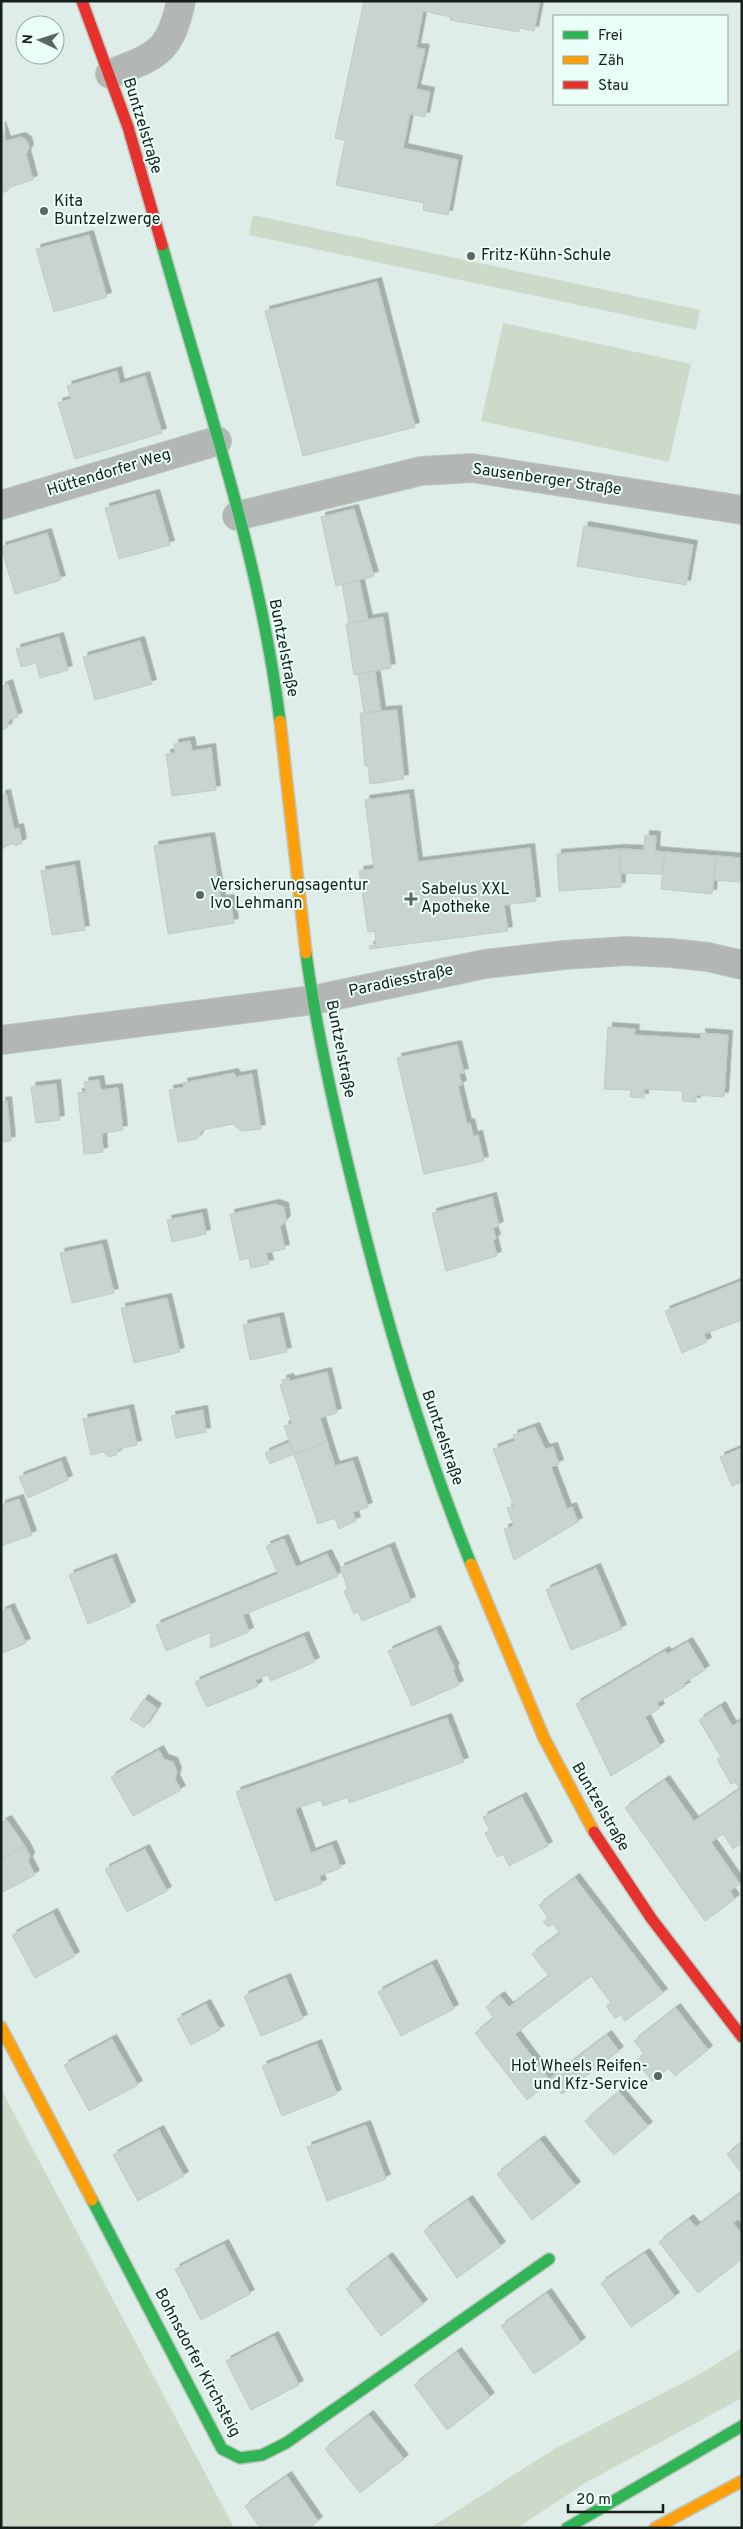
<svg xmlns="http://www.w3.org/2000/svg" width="743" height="2529" font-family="Overpass,sans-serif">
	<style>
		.green { fill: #ccdac9 }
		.building { fill: #c9d3d1; stroke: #bfcbc8; filter: url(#shadow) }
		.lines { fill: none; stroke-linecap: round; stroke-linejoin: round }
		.street-casing { stroke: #bcc7c2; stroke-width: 30 }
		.fast-casing { stroke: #bcc7c2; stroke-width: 14 }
		.slow-casing { stroke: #bcc7c2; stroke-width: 14 }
		.jam-casing { stroke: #bcc7c2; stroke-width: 14 }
		.street { stroke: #b2b7b3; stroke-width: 28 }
		.fast { stroke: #30b455; stroke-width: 11 }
		.slow { stroke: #ff9f0a; stroke-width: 11 }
		.jam { stroke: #e5322d; stroke-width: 11 }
		.poi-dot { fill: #5c6763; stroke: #eafff7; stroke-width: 2 }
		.labels { text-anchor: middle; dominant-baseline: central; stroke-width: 4; stroke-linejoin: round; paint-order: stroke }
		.street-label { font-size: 16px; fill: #161f1c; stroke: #eafff7 }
		.poi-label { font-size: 16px; fill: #161f1c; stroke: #eafff7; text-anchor: start }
	</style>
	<defs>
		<filter id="shadow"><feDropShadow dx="4.5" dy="-4.5" stdDeviation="0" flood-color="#0004"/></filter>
	</defs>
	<rect width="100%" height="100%" fill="#dfede8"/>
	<path class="green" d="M253,215L700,310L696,330L249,235Z
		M503,323L691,364L669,462L481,421Z
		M1,2089L221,2503L234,2528H1Z
		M742,2348V2398L585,2483L517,2528H430L556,2448L698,2375Z"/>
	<path class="building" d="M364,1H540L534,31L520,28L519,32L450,20L451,17L423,11L416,48L425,49L416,89L430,92L425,117L410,114L403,148L458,160L448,215L423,210L424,203L336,185L345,140L335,138Z
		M1,126L6,141L21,137L27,141L29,148L26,154L33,180L10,187L7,191L1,193Z
		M89,235L107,297L54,312L36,249Z
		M377,282L415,427L303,456L265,311Z
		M117,371L120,384L145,376L162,433L75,459L58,403L71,399L67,386Z
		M155,494L170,545L119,559L105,508Z
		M354,509L374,576L336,586L321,517Z
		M584,526L693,545L686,585L577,566Z
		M47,533L61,580L15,594L1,547Z
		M359,580L368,620L349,623L342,585Z
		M383,617L391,668L354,675L346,624Z
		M59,637L68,670L40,678L36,663L21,667L16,649Z
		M140,641L152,684L95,700L83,657Z
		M375,671L381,711L364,713L358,674Z
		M8,684L18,717L9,720L7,728L1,730V687Z
		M397,710L404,779L370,784L368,765L365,766L360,713Z
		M190,741L192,751L211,748L216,790L172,796L166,754L175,753L174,744Z
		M6,794L14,829L19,828L22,843L15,846L14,844L8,845L1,850V795Z
		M409,794L418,862L530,848L536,901L504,905L508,931L370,949L369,946L376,945L375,931L368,932L359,871L374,869L365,800Z
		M645,835L656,836L655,851L665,852L662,874L620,873V849L644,850Z
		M210,837L221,900L230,899L234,923L168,934L154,846Z
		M620,849L621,887L559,891L557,854Z
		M665,852L716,856L712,894L661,889Z
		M716,856L742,858V882L714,880Z
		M75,865L85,930L52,935L41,871Z
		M608,1027L635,1029L634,1035L701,1039V1033L728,1035L724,1097L696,1095V1102L682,1101L683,1091L644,1089V1098L630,1097L631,1090L604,1089Z
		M457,1045L464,1073L459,1074L462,1085L458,1086L467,1124L470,1123L473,1136L478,1135L484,1161L424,1174L397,1058Z
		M234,1073L236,1077L252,1074L261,1129L241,1131L233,1124L202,1130L197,1139L178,1142L169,1090L184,1087L183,1083Z
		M99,1080L101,1090L118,1088L123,1130L102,1133L103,1152L84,1154L78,1093L86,1092L84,1082Z
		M56,1084L60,1120L36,1123L31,1087Z
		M7,1101L11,1141L1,1142V1102Z
		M492,1197L499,1226L493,1228L496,1239L493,1240L497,1256L446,1271L432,1213Z
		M275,1204L284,1207L286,1220L280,1227L285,1249L266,1253L269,1264L251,1268L249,1258L240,1260L230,1214Z
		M202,1213L206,1234L172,1242L167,1220Z
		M102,1244L114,1293L72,1303L60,1253Z
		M742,1281V1320L704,1334L707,1342L682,1353L665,1311Z
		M167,1298L180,1352L134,1363L121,1308Z
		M279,1317L287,1352L250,1360L243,1325Z
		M327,1372L337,1413L320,1418L327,1441L294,1454L284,1426L292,1424L280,1385L283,1384L282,1380L289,1378L290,1381Z
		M129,1409L137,1445L119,1449L116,1455L109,1457L103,1452L91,1455L83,1419Z
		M203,1410L206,1432L176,1438L171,1416Z
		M535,1427L545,1449L553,1447L559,1464L551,1467L567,1509L572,1507L578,1522L514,1560L504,1529L514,1526L507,1508L514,1506L493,1449L515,1441L513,1435Z
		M327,1441L335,1466L353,1461L368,1507L353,1512L356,1521L339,1529L335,1518L318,1524L294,1454Z
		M290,1442L294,1454L270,1464L265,1453Z
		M742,1448V1482L732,1486L720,1457Z
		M61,1461L68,1480L28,1498L19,1477Z
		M19,1499L32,1535L1,1546V1505Z
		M284,1539L296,1567L327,1554L338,1576L243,1615L249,1632L210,1648L211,1632L166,1651L156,1625L278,1574L266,1546Z
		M390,1547L411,1601L362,1621L358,1612L354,1614L344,1591L348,1589L340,1568Z
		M112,1558L131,1606L88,1624L69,1575Z
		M596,1568L622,1629L571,1650L546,1590Z
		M10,1608L26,1643L1,1654V1612Z
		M436,1630L455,1669L453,1670L459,1685L412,1706L388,1651Z
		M304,1636L315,1662L271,1681L268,1675L255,1680L258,1686L207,1707L195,1682Z
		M688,1642L705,1670L684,1683L686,1686L657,1703L660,1708L645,1717L660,1746L611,1776L576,1704L665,1651L667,1654Z
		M144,1699L157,1708L144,1728L130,1719Z
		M721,1706L732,1726L742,1720V1813L739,1815L742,1819V1843L733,1849L723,1834L711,1842L740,1884L730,1891L735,1899L705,1921L625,1808L665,1780L694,1821L740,1789L735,1782L731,1784L717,1759L721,1757L699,1720Z
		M447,1718L464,1762L349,1803L348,1797L323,1806L321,1800L295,1809L311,1853L332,1845L341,1868L319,1876L322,1884L275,1901L236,1792Z
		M159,1750L164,1759L173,1762L177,1772L175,1779L181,1790L133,1816L111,1777Z
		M522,1797L548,1846L509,1866L503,1854L497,1857L485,1833L490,1831L483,1817Z
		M7,1820L25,1846L1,1859V1823Z
		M25,1846L30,1856L28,1861L35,1875L1,1893V1859Z
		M145,1849L167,1891L127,1912L105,1869Z
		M575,1878L663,1993L625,2021L621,2015L615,2018L606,2006L611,2003L591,1976L515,2034L549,2079L607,2035L619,2051L562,2094L551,2081L527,2100L475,2033L494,2018L486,2007L500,1996L509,2007L549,1976L532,1954L560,1933L553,1924L548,1927L543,1922L548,1918L539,1905Z
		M53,1913L75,1956L35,1978L12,1935Z
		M432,1964L454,2009L401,2036L378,1992Z
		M286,1978L303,2019L261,2036L244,1996Z
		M206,2004L220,2030L191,2045L177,2019Z
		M676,2008L708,2050L675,2076L669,2068L652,2081L636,2061L644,2054L634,2041Z
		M112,2039L138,2085L89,2111L64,2065Z
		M317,2044L337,2094L282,2116L262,2066Z
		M619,2092L648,2126L614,2155L585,2121Z
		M366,2125L386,2179L327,2201L307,2147Z
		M159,2130L184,2176L138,2201L113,2155Z
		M540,2140L576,2186L532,2220L497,2174Z
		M742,2143V2174L727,2154Z
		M742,2192V2216L733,2223L742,2235V2259L698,2293L659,2242L689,2219L696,2227Z
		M468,2200L501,2246L457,2278L424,2231Z
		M224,2244L250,2294L201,2320L175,2269Z
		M645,2253L675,2297L631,2327L601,2283Z
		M388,2257L423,2304L381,2336L346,2289Z
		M547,2293L581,2342L534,2374L501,2326Z
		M274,2336L299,2385L251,2410L226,2361Z
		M457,2352L490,2397L447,2430L414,2385Z
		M369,2415L404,2459L360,2493L325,2449Z
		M287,2476L318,2521L309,2528H260L245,2506Z"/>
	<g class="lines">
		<g class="street-casing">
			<path id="street" d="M110,74C155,56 170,54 181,1
				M1,505L217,441
				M237,516L421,471L472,468L742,510
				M1,1040L313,1000L485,964L564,955L627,951L670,953L708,957L742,965"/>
		</g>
		<g class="fast-casing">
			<path id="fast" d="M162,245C206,402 260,559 280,721
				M306,953C317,1036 336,1118 356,1198C386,1322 423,1445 471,1564
				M92,2200L222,2449L240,2458L262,2455L286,2443L549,2259
				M567,2528L742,2426"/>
		</g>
		<g class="slow-casing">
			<path id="slow" d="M280,721L306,953
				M471,1564L544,1738L594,1832
				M1,2027L92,2200
				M655,2528L742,2481"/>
		</g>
		<g class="jam-casing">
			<path id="jam" d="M82,1L128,127L162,245
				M594,1832L651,1918L742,2037"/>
		</g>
		<use href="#street" class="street"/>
		<use href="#fast" class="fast"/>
		<use href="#slow" class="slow"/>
		<use href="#jam" class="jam"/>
	</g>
	<g class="poi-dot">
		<circle cx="44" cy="211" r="5"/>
		<circle cx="471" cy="256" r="5"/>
		<circle cx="200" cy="895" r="5"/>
		<path d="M408.5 891.5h5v5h5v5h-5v5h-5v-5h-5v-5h5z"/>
		<circle cx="658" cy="2076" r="5"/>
	</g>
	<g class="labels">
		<g class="street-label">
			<text transform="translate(142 126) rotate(73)">Buntzelstraße</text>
			<text transform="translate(109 473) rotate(-17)">Hüttendorfer Weg</text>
			<text transform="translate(547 480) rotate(8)">Sausenberger Straße</text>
			<text transform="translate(283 648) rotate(79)">Buntzelstraße</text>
			<text transform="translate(401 981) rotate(-12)">Paradiesstraße</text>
			<text transform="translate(340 1049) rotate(79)">Buntzelstraße</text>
			<text transform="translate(442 1438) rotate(71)">Buntzelstraße</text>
			<text transform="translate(600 1807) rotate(60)">Buntzelstraße</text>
			<text transform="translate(197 2363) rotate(62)">Bohnsdorfer Kirchsteig</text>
		</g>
		<g class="poi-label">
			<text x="54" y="202">Kita<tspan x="54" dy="18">Buntzelzwerge</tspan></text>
			<text x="481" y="256">Fritz-Kühn-Schule</text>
			<text x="210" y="886">Versicherungsagentur<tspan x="210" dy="18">Ivo Lehmann</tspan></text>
			<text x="421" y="890">Sabelus XXL<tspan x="421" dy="18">Apotheke</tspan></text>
			<text x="648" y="2067" text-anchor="end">Hot Wheels Reifen-<tspan x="648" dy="18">und Kfz-Service</tspan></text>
		</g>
	</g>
	<rect width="743" height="2529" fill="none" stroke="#161f1c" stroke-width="5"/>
	<rect x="553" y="15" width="175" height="90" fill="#eafff7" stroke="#95a59f"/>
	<rect x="563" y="31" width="25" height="8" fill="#30b455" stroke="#95a59f"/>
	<text x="598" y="40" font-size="15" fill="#161f1c">Frei</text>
	<rect x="563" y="56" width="25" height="8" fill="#ff9f0a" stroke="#95a59f"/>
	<text x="598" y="65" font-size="15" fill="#161f1c">Zäh</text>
	<rect x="563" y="81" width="25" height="8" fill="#e5322d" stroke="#95a59f"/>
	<text x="598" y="90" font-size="15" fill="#161f1c">Stau</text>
	<g transform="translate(40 40) rotate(274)"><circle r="24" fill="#eafff7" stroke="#95a59f"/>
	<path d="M0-4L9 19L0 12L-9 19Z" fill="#5c6763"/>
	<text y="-8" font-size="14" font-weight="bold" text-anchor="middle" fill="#161f1c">N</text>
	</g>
	<path d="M568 2504v8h95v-8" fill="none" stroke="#161f1c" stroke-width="2.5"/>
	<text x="576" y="2504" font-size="15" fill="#161f1c" stroke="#eafff7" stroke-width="4" paint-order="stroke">20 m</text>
</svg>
